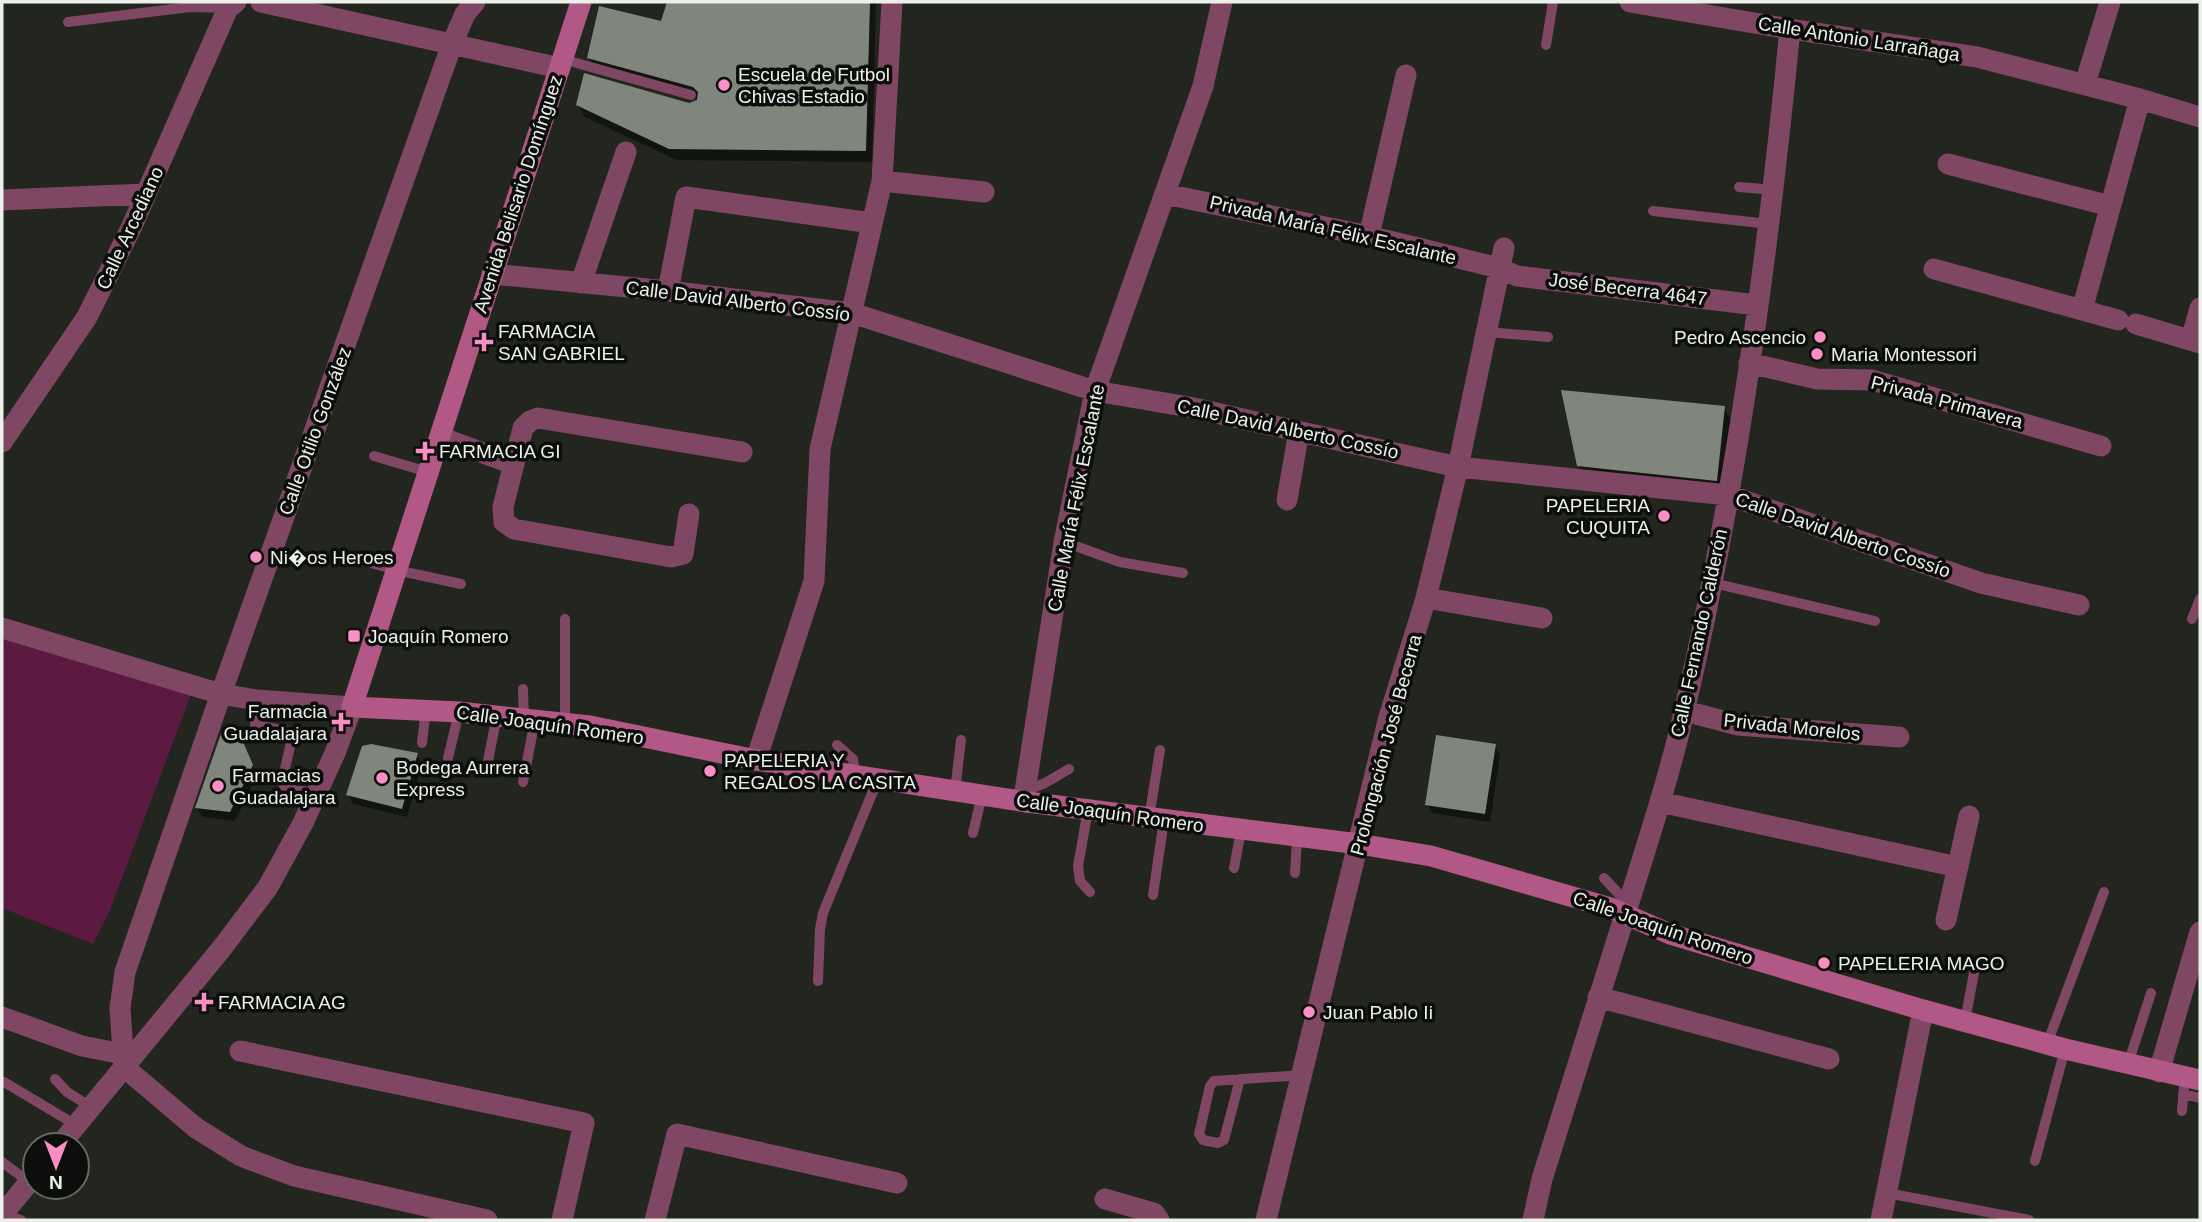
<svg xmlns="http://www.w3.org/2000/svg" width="2202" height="1222" font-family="Helvetica,sans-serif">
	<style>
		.green { fill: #5c1a40 }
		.shadow { fill: #0007 }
		.building { fill: #80867c }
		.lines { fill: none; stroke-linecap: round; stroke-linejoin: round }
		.lane { stroke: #7f4764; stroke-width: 10 }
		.street { stroke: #7f4764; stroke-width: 21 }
		.secondary { stroke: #b15887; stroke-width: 21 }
		.poi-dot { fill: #fa8fc6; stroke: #0c0e0b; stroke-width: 2.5 }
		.labels { text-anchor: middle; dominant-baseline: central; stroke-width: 7; stroke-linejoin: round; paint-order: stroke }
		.street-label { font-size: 19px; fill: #ecf0ea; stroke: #0c0e0b }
		.poi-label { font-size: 19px; fill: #ecf0ea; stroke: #0c0e0b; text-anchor: start }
	</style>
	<rect width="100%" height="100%" fill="#22261e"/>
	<path class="green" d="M2,634L193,689L110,910L93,944L2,908Z"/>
	<path class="shadow" d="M669,2H876L872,162L677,160L585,117L578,105L689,104L697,103L699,99L596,70L589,58L662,23Z
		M1724,408L1731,420L1724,492L1586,478L1579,466Z
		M1495,746L1500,755L1490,822L1432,813L1427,804Z
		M248,755L257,775L235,821L202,817L197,808Z
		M417,755L422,764L407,817L353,804L348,795Z"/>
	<path class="building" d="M667,2H870L866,151L669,149L576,105L584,73L689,103L697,100L698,92L693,87L587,58L599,6L661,21Z
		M1561,390L1725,406L1717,481L1577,466Z
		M222,731L244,744L253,765L230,812L195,808Z
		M1436,735L1496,744L1485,814L1425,805Z
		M371,744L418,753L402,809L346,795L362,746Z"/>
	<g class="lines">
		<path class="lane" d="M68,22L190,7L228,8
			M1546,45L1553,2
			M562,59L691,95
			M1739,187L1774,190
			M1653,211L1769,224
			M1486,332L1548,337
			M374,456L428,472
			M1064,542L1120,562L1183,573
			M346,556L396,570L461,584
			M1713,583L1875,621
			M2192,619L2200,599
			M523,689L524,719
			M256,700L255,725L288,731L292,738L282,782L286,789L317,793
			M565,723V619
			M422,743L426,709
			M837,745L853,759L855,775
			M448,758L459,712
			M488,761L497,715
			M523,782L535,720
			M955,791L961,740
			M1025,791L1045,783L1069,769
			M1088,810L1078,866L1080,881L1090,892
			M1149,818L1160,750
			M973,833L982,795
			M1234,868L1241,831
			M1295,873L1297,838
			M1604,878L1628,904
			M1153,895L1164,820
			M818,981L820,929L823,913L878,779
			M1965,1021L1974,973
			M2047,1044L2104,892
			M2128,1064L2151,993
			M55,1079L67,1092L91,1107
			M1240,1079L1224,1140L1218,1143L1203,1140L1199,1134L1210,1086L1214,1081L1303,1075
			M4,1082L76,1125
			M2183,1094L2200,1098
			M2182,1111L2185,1077
			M2035,1161L2065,1049
			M2,1162L29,1182
			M1887,1193L2029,1220
			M2,1214L21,1220"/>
		<path class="street" d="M261,2L560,68
			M475,2L465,14L452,44L221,694L125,972L120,1008L124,1067L196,1128L241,1156L294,1176L487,1220
			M1630,2L1790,29L1977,57L2140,99L2200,117
			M2085,84L2110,2
			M1948,164L2110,206
			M882,181L984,192
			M1165,194L1369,236L1499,268L1517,276L1757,305
			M2,200L146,194
			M1369,236L1406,75
			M1934,269L2118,320
			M492,274L668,291L852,313L1095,391L1189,407L1458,467L1728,495L1981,583L2079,605
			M581,283L626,152
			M668,291L686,197L872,223
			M2082,310L2140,99
			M2136,324L2200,343
			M2191,340L2200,308
			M1749,363L1817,379L1872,380L2101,446
			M440,437L513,464
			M2,442L87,317L132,226L228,8L236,2
			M1287,500L1299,431
			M689,514L683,554L671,557L514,529L504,522L503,507L523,428L530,421L538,418L742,452
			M1426,598L1542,618
			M2,628L221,694L256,700L352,707L335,753L303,823L268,887L222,948L60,1145
			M1685,711L1738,725L1899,737
			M756,760L814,581L820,449L882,181L892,2
			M1027,802L1025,791L1064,542L1095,391L1203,86L1222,2
			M1660,802L1958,867
			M1946,920L1969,816
			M1598,997L1829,1059
			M2,1017L82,1046L123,1054
			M240,1051L584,1123L562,1220
			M2159,1072L2200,932
			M1105,1199L1154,1213L1159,1220
			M2,1215L35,1175
			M655,1220L677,1134L897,1183
			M1266,1220L1389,717L1426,598L1458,467L1504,248
			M1533,1220L1542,1179C1571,1086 1600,994 1629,902C1649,838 1670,774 1685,708C1737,485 1768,257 1790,29
			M1881,1220L1923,1010"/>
		<path class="secondary" d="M581,2L352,707L459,712L590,726L756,760L1027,802L1359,844L1431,856L1611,908L1670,934L1923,1010L2065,1049L2200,1080"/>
	</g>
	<g class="poi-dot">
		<circle cx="724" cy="85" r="7"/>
		<circle cx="1820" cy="337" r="7"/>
		<path d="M480.5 331.5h7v7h7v7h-7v7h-7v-7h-7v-7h7z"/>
		<circle cx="1817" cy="354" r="7"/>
		<path d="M421.5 440.5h7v7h7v7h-7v7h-7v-7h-7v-7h7z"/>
		<circle cx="1664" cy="516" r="7"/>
		<circle cx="256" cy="557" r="7"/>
		<rect x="347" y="629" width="14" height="14" rx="3.5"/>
		<path d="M337.5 711.5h7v7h7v7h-7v7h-7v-7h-7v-7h7z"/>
		<circle cx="710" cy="771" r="7"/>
		<circle cx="382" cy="778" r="7"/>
		<circle cx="218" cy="786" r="7"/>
		<circle cx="1824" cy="963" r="7"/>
		<path d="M200.5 991.5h7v7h7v7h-7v7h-7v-7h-7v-7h7z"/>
		<circle cx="1309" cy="1012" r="7"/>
	</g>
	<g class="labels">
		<g class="street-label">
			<text transform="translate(1859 39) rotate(9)">Calle Antonio Larrañaga</text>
			<text transform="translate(518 194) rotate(-72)">Avenida Belisario Domínguez</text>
			<text transform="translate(130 228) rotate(-65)">Calle Arcediano</text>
			<text transform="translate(1333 230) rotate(13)">Privada María Félix Escalante</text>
			<text transform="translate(1628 289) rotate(7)">José Becerra 4647</text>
			<text transform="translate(738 301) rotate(7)">Calle David Alberto Cossío</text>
			<text transform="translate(1947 402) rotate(15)">Privada Primavera</text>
			<text transform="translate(1288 429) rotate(12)">Calle David Alberto Cossío</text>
			<text transform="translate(315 431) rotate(-70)">Calle Otilio González</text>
			<text transform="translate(1076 498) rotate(-79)">Calle María Félix Escalante</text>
			<text transform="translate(1843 535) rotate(19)">Calle David Alberto Cossío</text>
			<text transform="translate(1699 633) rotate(-78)">Calle Fernando Calderón</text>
			<text transform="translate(550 725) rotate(8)">Calle Joaquín Romero</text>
			<text transform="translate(1792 727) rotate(6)">Privada Morelos</text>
			<text transform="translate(1386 745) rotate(-75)">Prolongación José Becerra</text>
			<text transform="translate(1110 813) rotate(8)">Calle Joaquín Romero</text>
			<text transform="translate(1663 928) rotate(19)">Calle Joaquín Romero</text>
		</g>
		<g class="poi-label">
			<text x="738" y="74">Escuela de Futbol<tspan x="738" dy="22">Chivas Estadio</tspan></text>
			<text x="498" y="331">FARMACIA<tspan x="498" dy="22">SAN GABRIEL</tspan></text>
			<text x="1806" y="337" text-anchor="end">Pedro Ascencio</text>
			<text x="1831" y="354">Maria Montessori</text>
			<text x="439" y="451">FARMACIA GI</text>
			<text x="1650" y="505" text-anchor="end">PAPELERIA<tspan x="1650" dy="22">CUQUITA</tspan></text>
			<text x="270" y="557">Ni�os Heroes</text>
			<text x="368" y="636">Joaquín Romero</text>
			<text x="327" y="711" text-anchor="end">Farmacia<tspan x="327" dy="22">Guadalajara</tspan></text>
			<text x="724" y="760">PAPELERIA Y<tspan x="724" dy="22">REGALOS LA CASITA</tspan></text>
			<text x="396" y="767">Bodega Aurrera<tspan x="396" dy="22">Express</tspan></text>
			<text x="232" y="775">Farmacias<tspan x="232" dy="22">Guadalajara</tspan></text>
			<text x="1838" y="963">PAPELERIA MAGO</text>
			<text x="218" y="1002">FARMACIA AG</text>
			<text x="1323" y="1012">Juan Pablo Ii</text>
		</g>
	</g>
	<rect width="2202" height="1222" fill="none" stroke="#ecf0ea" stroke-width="7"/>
	<g transform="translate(56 1166) rotate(180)"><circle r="33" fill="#0c0e0b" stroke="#666864" stroke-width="2"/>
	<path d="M0-5L12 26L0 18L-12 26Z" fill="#fa8fc6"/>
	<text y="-10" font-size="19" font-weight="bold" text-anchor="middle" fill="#ecf0ea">N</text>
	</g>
</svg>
